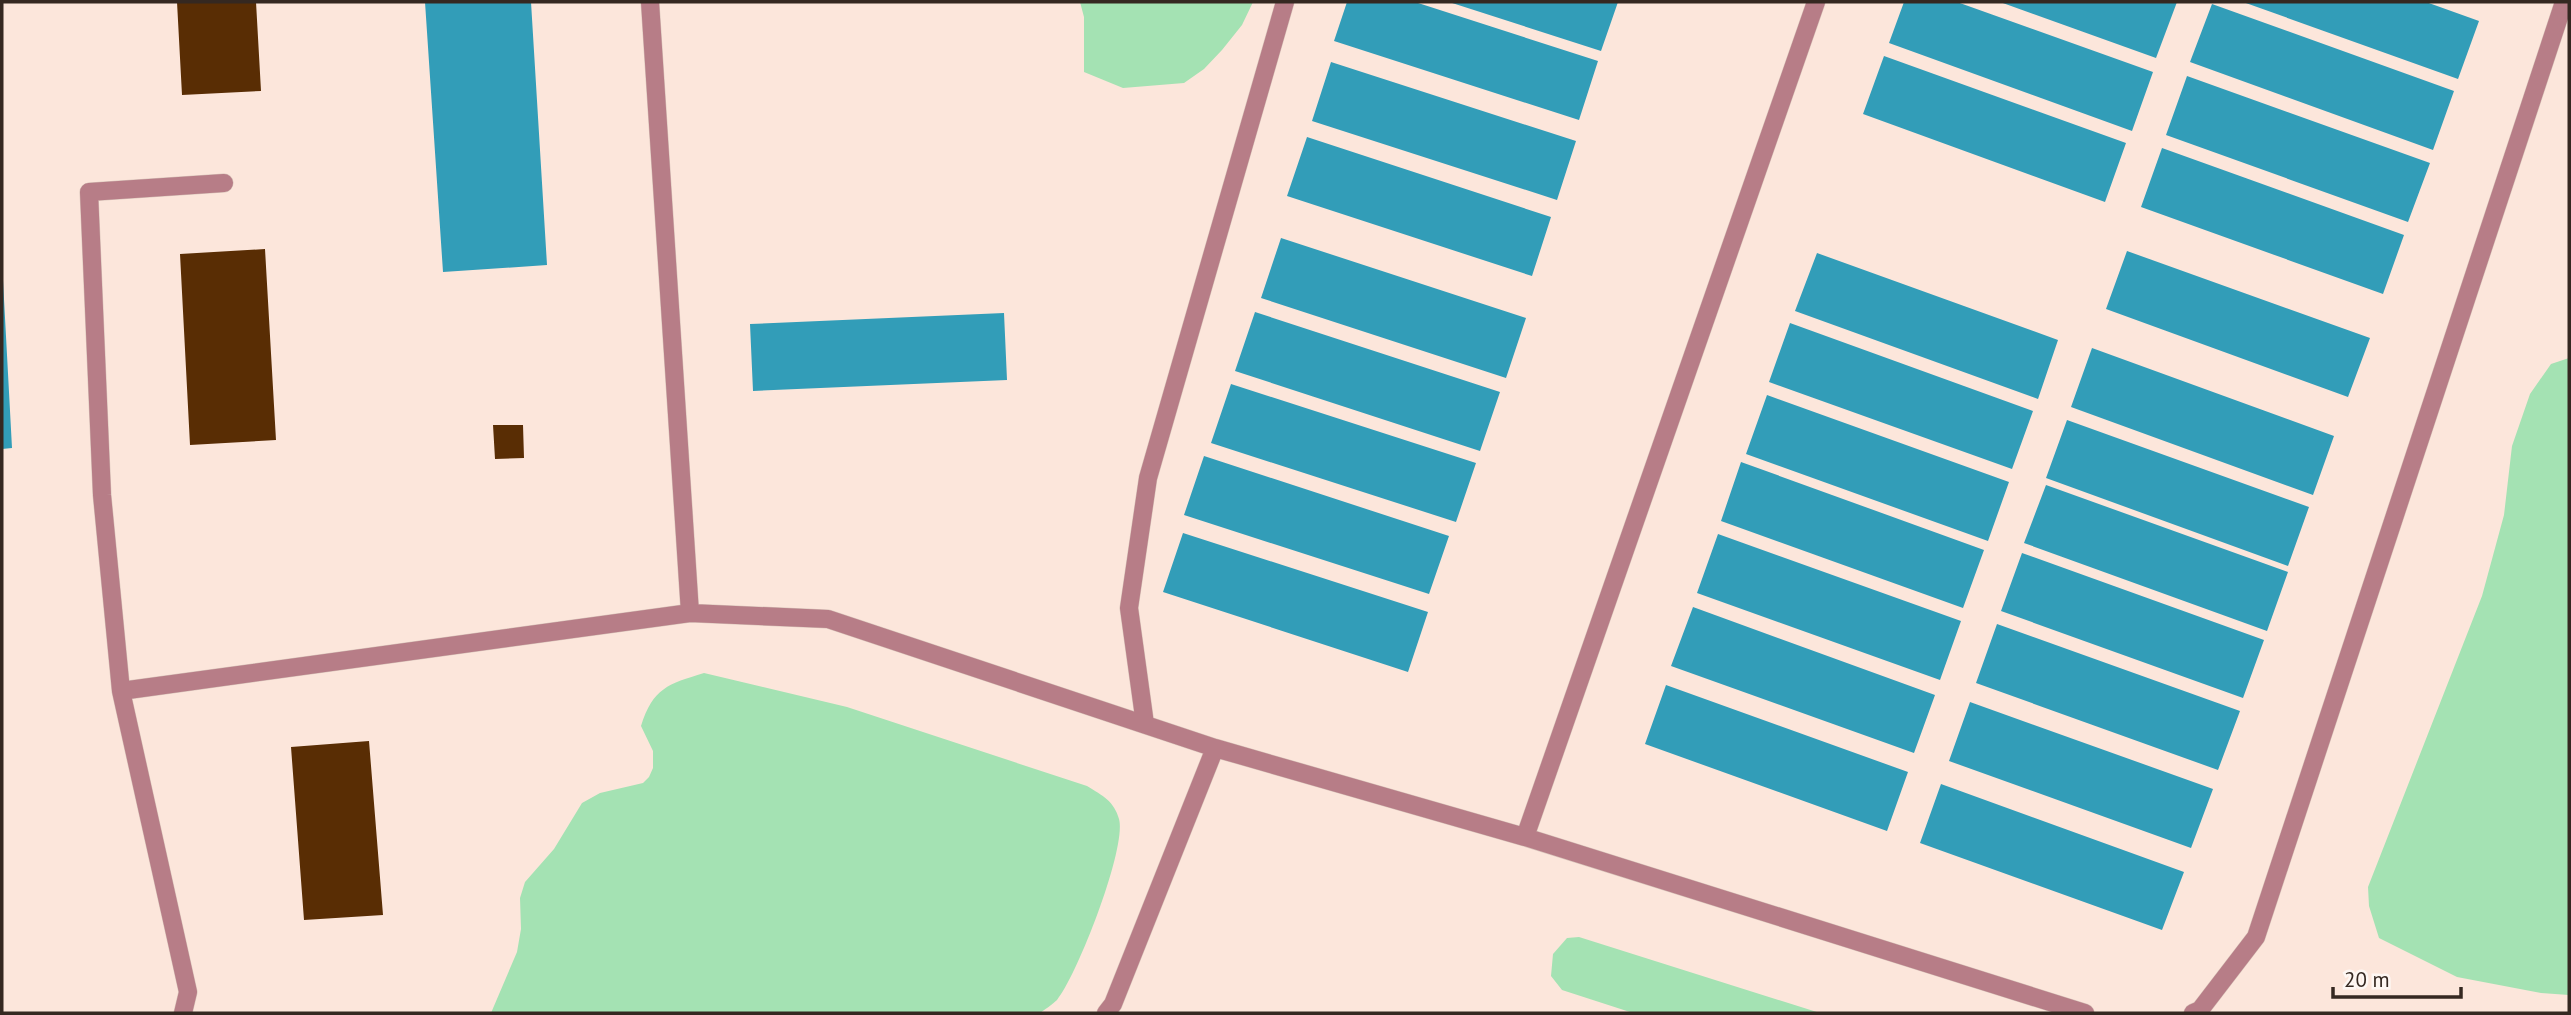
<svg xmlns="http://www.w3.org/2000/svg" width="2571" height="1015" font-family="'PT Sans',sans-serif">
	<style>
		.green { fill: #a4e2b3 }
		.water { fill: #329db8 }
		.building { fill: #592d04 }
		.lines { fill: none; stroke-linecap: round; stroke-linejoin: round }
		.minor-casing { stroke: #d8c4ba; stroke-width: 19 }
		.minor { stroke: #b77d87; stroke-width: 18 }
	</style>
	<rect width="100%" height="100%" fill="#fce6db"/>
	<path class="green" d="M1080,2H1253L1242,25L1222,50L1204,69L1184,83L1123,88L1084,72V17Z
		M2569,358V995L2541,993L2457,977L2379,938L2369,906L2368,887L2482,596L2504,515L2512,446L2530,394L2551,364Z
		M704,673L847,707L1087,786C1103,796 1114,801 1119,819C1127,848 1077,976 1057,1000C1052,1005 1045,1009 1040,1013H491L517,952L521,929L520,898L525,882L554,849L582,803L600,793L643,783L649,777L653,768V751L641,726C653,688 668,684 704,673Z
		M1579,937L1820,1013H1633L1562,990L1551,976L1553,954L1567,938Z"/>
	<path class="water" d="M425,2H531L547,265L443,272Z
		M1347,2H1415L1598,61L1579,120L1334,41Z
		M1449,2H1618L1601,51Z
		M1904,2H1957L2153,72L2132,131L1889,43Z
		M2000,2H2177L2156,58Z
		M2243,2H2426L2479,21L2458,79Z
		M2212,4L2454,91L2433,150L2190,62Z
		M1884,56L2126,143L2105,202L1863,114Z
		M1331,62L1576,141L1557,200L1312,121Z
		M2187,76L2430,163L2408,222L2166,135Z
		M1307,137L1551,217L1532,276L1287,196Z
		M2162,148L2404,235L2383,294L2141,207Z
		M1281,238L1526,318L1506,378L1261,298Z
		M2127,251L2370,338L2348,397L2106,309Z
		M1817,253L2058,340L2038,399L1795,311Z
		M2,262L12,448L2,449Z
		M1255,312L1500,392L1480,451L1235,371Z
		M1004,313L1007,380L753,391L750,324Z
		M1790,323L2033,411L2012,469L1769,382Z
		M2092,348L2334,436L2313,495L2071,407Z
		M1231,384L1476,463L1456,522L1211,443Z
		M1767,395L2009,482L1988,541L1746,454Z
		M2067,420L2309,507L2288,566L2046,478Z
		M1204,456L1449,536L1429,594L1184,515Z
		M1741,462L1984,550L1963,608L1721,521Z
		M2046,485L2288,572L2267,631L2024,543Z
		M1183,533L1428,612L1408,672L1163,592Z
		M1718,534L1961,621L1940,680L1697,593Z
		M2022,553L2264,640L2243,698L2001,611Z
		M1693,607L1935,695L1914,753L1671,666Z
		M1997,624L2240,711L2218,770L1976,683Z
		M1666,685L1908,772L1887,831L1645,744Z
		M1970,702L2213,789L2191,848L1949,761Z
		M1941,784L2184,872L2162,930L1920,843Z"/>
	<path class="building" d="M177,2H256L261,91L182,95Z
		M265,249L276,440L190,445L180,254Z
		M493,425H523L524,458L495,459Z
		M369,741L383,915L304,920L291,747Z"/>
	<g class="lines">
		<g class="minor-casing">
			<path id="minor" d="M650,2L690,613
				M121,691L690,613L828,619L1215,748L1525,837L2085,1013
				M1145,724L1129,608L1148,478L1285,2
				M1525,837L1816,2
				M183,1013L188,992L121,691L102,495L89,192L224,183
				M1106,1013L1113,1004L1215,748
				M2193,1013L2200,1010L2256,937L2564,2"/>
		</g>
		<use href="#minor" class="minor"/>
	</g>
	<rect width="2571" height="1015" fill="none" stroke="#352821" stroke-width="7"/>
	<path d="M2333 987v10h128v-10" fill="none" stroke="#352821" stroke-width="3.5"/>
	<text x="2344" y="987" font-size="21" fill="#352821" stroke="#fef7f3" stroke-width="5" paint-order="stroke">20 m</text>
</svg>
